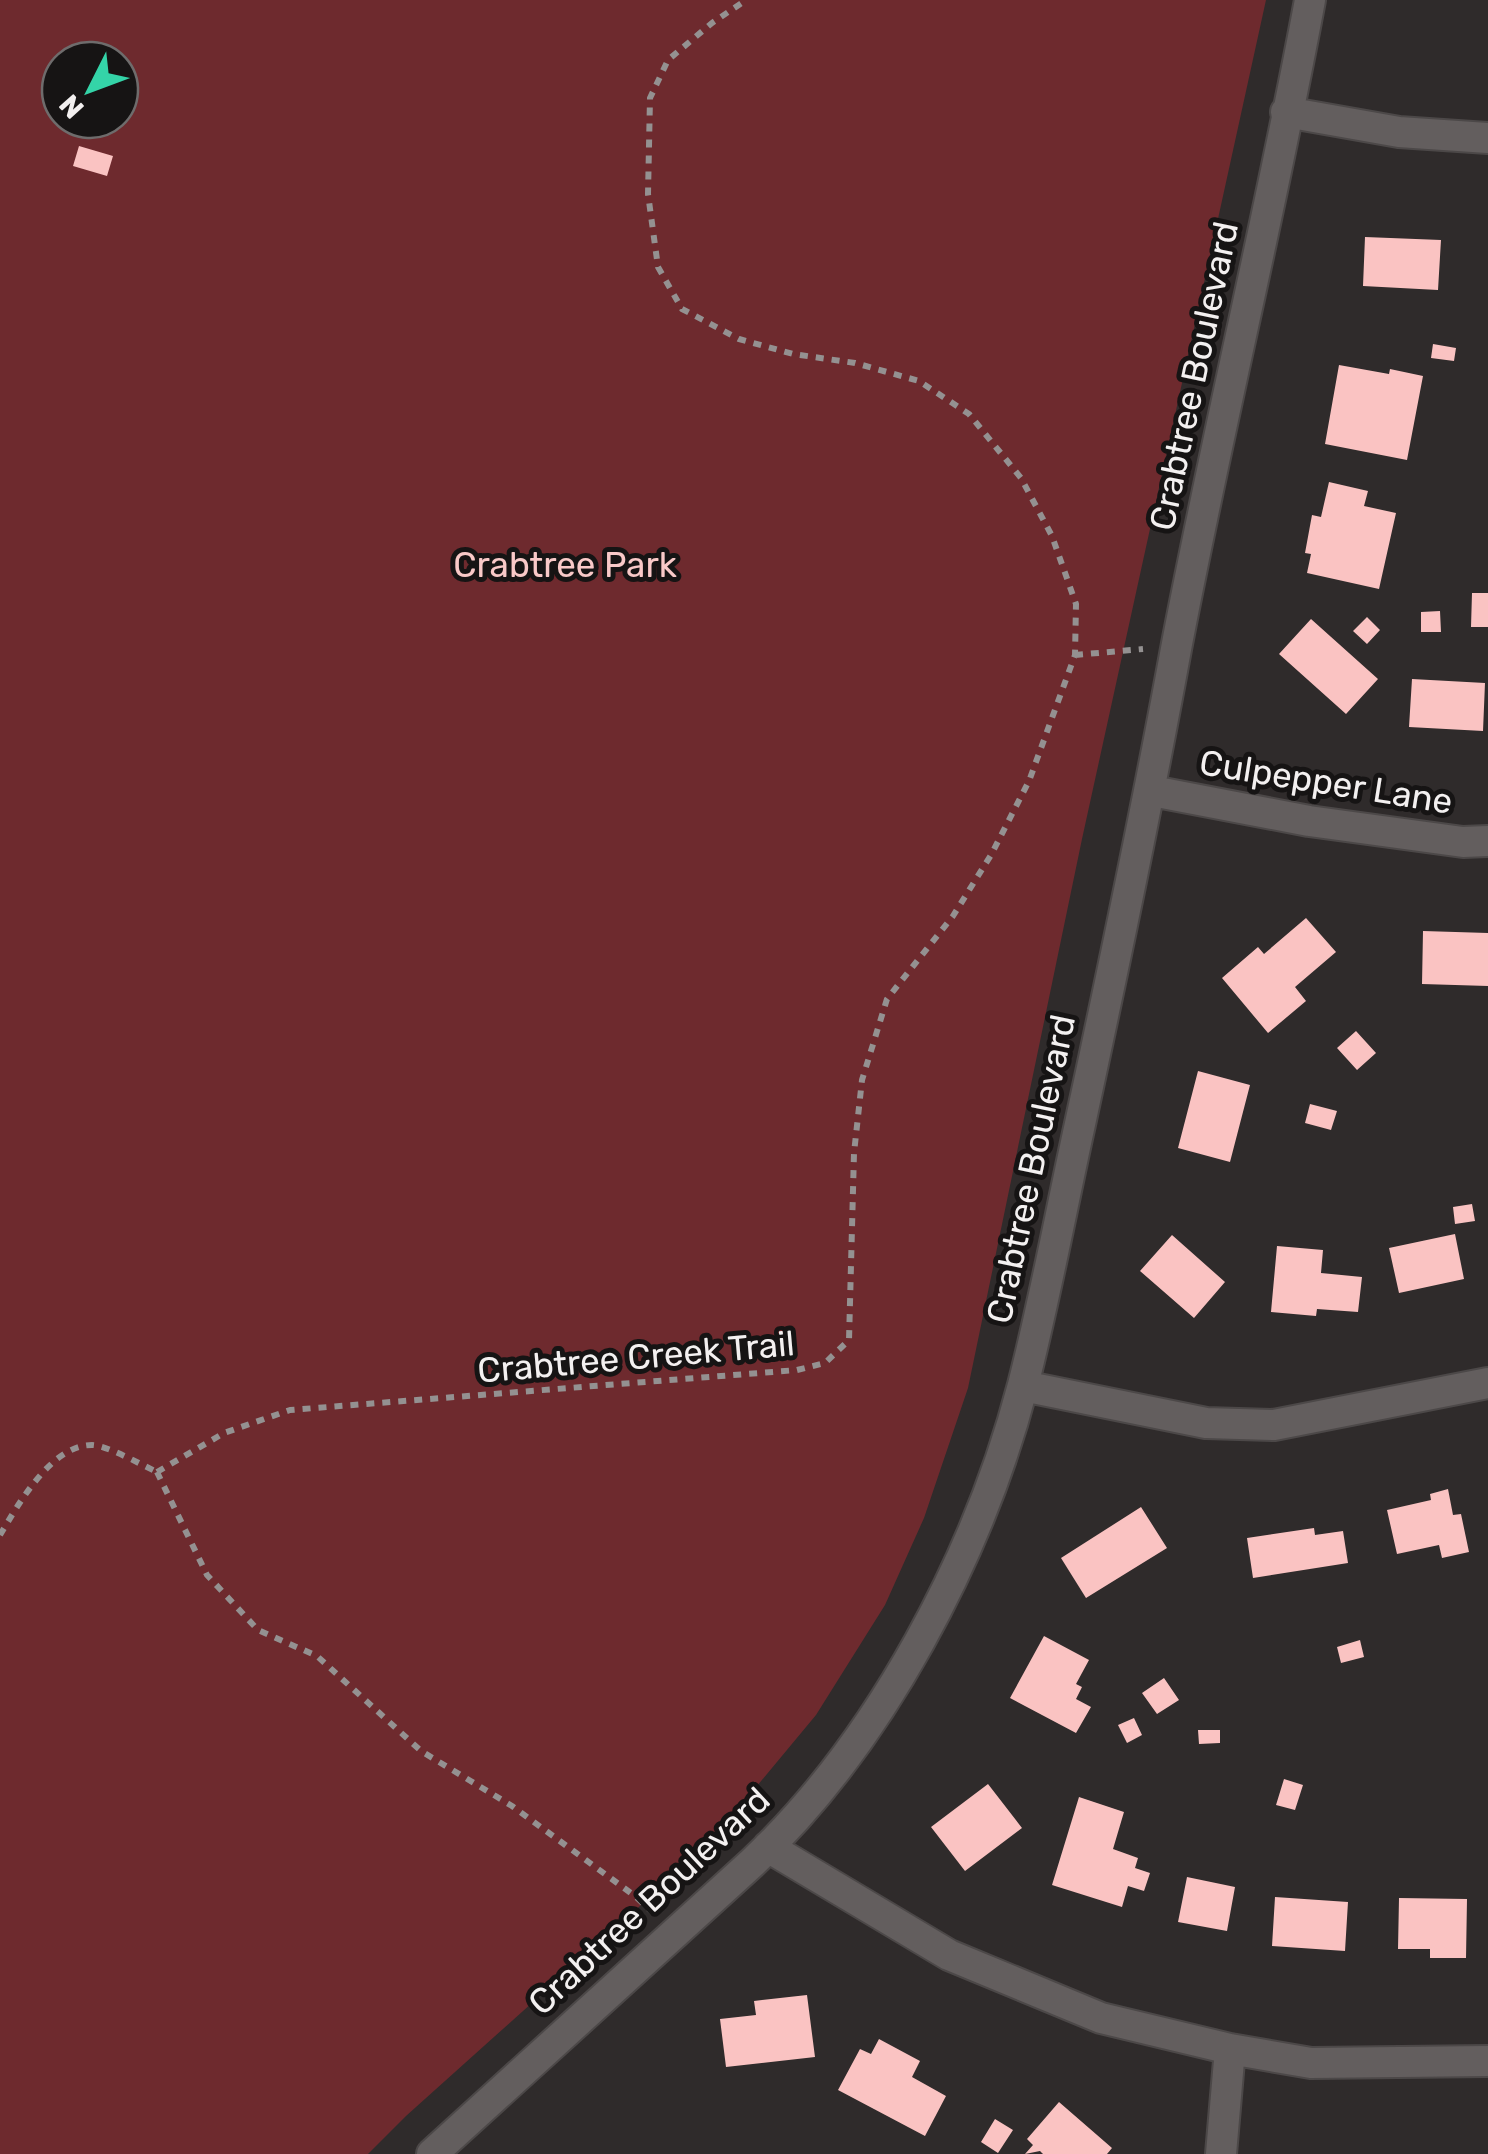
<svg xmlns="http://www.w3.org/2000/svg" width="1488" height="2154" font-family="Rubik,sans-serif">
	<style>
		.green { fill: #6e2a2e; fill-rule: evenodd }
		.building { fill: #fac3c2 }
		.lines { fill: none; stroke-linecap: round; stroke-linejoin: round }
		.street-casing { stroke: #4c4848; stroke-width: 34 }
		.path { stroke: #949191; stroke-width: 6; stroke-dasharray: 8 8; stroke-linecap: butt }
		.street { stroke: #635e5e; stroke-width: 30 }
		.labels { text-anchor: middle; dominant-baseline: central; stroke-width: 10; stroke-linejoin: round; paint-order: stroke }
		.street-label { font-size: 35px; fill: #f3f0f0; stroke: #161414 }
		.park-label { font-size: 35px; fill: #f9c9c8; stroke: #161414 }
	</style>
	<rect width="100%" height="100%" fill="#2f2b2b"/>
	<path class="green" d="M0,0H1266L1082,839L968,1388L924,1518L885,1605L816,1715L722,1828L680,1870L406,2116L368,2154H0ZM60,60H120V120H60Z"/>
	<path class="building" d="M79,146L113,156L107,176L73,166Z
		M1365,237L1441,240L1438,290L1363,286Z
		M1433,344L1456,348L1454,361L1431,358Z
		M1339,365L1389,374L1390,369L1423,376L1407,460L1325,444Z
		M1329,482L1368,491L1364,506L1396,513L1379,589L1307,573L1311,554L1305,553L1312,515L1321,517Z
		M1472,593H1488V627H1471Z
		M1440,611L1441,632H1421V612Z
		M1367,617L1380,630L1367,644L1353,631Z
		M1311,619L1378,679L1346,714L1279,654Z
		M1412,679L1485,683L1483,731L1409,727Z
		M1306,918L1336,952L1295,987L1306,1001L1268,1033L1222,978L1258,947L1264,954Z
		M1423,931L1488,933V986L1422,984Z
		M1356,1031L1376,1053L1357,1070L1337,1048Z
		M1198,1071L1250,1085L1230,1162L1178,1148Z
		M1310,1104L1337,1111L1331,1130L1305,1123Z
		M1472,1204L1475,1221L1455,1224L1453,1207Z
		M1455,1234L1464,1279L1399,1293L1389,1248Z
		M1172,1235L1225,1282L1194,1318L1140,1271Z
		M1277,1246L1323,1250L1321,1273L1362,1277L1358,1312L1317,1309L1316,1316L1271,1312Z
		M1448,1489L1453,1515L1461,1514L1469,1552L1442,1558L1439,1545L1397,1554L1387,1510L1431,1500L1430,1494Z
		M1141,1507L1167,1548L1086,1598L1061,1558Z
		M1314,1528L1315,1535L1343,1531L1348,1563L1253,1578L1247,1538Z
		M1044,1636L1089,1660L1076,1684L1082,1687L1076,1699L1091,1707L1076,1733L1010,1698Z
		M1360,1640L1364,1657L1341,1663L1337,1647Z
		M1164,1678L1179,1700L1157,1714L1142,1693Z
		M1134,1718L1142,1735L1127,1743L1118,1725Z
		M1198,1730H1220V1743L1199,1744Z
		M1284,1779L1303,1785L1295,1810L1276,1805Z
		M988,1784L1022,1828L965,1871L931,1827Z
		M1079,1797L1124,1812L1113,1849L1138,1858L1135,1868L1150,1873L1144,1891L1128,1886L1122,1907L1052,1885Z
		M1187,1877L1235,1887L1227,1931L1178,1922Z
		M1275,1897L1348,1902L1345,1951L1272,1946Z
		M1399,1898L1467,1899L1466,1958H1430V1949H1398Z
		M807,1995L815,2057L726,2067L720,2019L756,2015L754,2001Z
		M879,2039L920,2061L912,2077L946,2096L925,2136L838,2090L860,2049L871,2054Z
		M1059,2102L1112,2148L1107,2154H1043L1040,2151L1025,2154L1033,2145L1027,2139Z
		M995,2119L1013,2130L998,2153L981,2142Z"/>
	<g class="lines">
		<g class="street-casing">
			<path id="street" d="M1286,112L1399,132L1488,138
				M1152,791L1309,821L1463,842L1488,841
				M1023,1386L1206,1423L1274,1425L1488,1383
				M768,1847L949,1955L1101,2018L1230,2049L1311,2063L1488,2061
				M432,2154L753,1862C881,1741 979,1554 1023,1385C1045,1299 1061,1211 1080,1124C1114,966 1147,808 1176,649C1217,432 1270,217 1310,0
				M1221,2154L1230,2049"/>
		</g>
		<path class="path" d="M1075,655L1143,649
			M157,1472L224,1433L290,1410L797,1370L825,1363L849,1340L854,1153L862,1080L887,999L953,916L991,855L1029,781L1075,655L1076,604L1052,536L1021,478L969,414L919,381L855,363L793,354L739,339L682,309L658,267L648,194L650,98L668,60L712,23L746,0
			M157,1472L207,1575L258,1630L317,1656L421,1751L512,1806L635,1896L653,1913
			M0,1535C18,1505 51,1445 92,1445C106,1445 142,1465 157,1472"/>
		<use href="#street" class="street"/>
	</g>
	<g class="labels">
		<g class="street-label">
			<text transform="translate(1194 376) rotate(-78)">Crabtree Boulevard</text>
			<text transform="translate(1326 782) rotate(9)">Culpepper Lane</text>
			<text transform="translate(1031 1169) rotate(-78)">Crabtree Boulevard</text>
			<text transform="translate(636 1357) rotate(-5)">Crabtree Creek Trail</text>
			<text transform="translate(649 1901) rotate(-43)">Crabtree Boulevard</text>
		</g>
		<g class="park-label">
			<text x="565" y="565">Crabtree Park</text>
		</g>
	</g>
	<g transform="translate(90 90) rotate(228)"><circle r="48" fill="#161414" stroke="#6e6c6c" stroke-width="2.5"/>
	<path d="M0-8L18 38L0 25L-18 38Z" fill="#34d4a8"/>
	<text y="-15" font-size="28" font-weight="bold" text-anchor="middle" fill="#f3f0f0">N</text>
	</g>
</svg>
